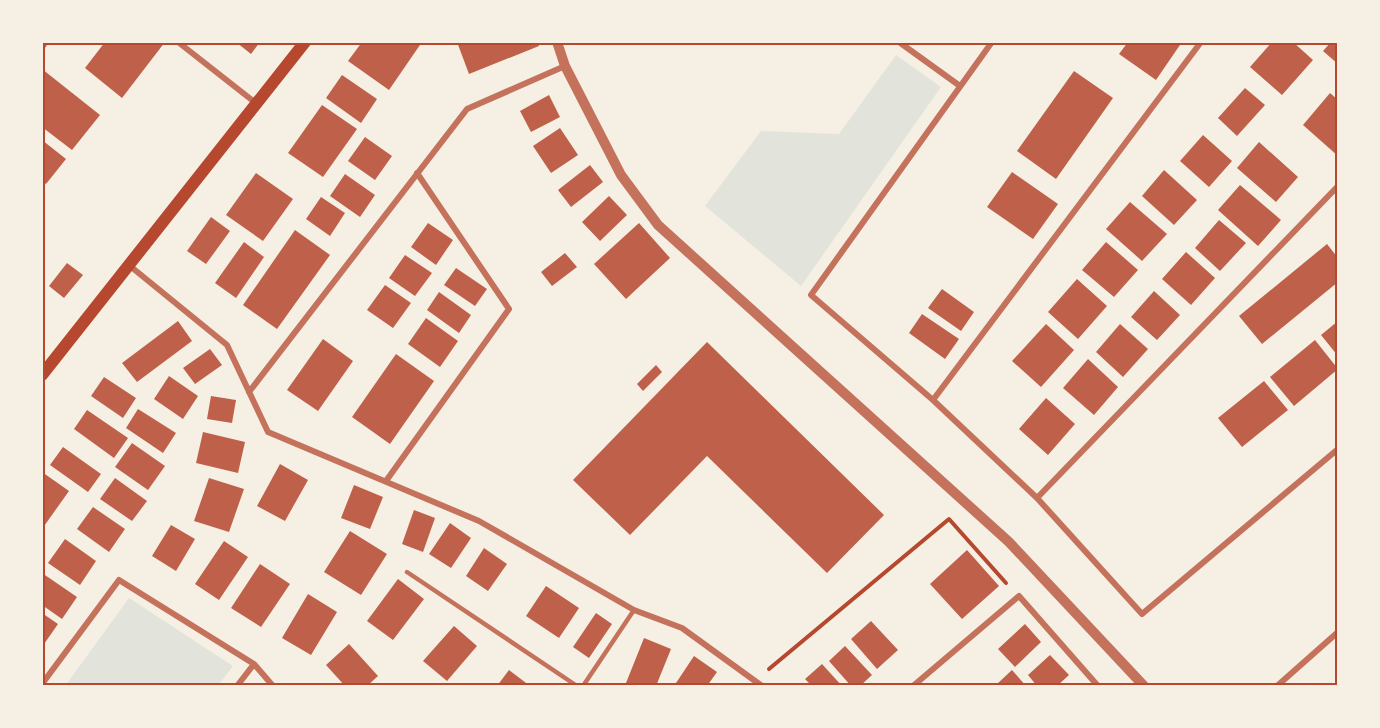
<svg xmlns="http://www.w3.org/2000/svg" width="1380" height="728" font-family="Raleway,sans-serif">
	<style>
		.green { fill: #e2e4dc }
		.building { fill: #bf614a }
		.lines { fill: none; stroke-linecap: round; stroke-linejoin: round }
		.path { stroke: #b5482f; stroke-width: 4 }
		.service { stroke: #c5725c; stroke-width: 4.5 }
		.minor { stroke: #c5725c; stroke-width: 6 }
		.tertiary { stroke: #c5725c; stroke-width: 10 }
		.secondary { stroke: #b5482f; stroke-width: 12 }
		.neatline { fill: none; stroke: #b5482f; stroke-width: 2 }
	</style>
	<rect width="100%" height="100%" fill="#f6efe4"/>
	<path class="green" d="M896,55L941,87L801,286L705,206L761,131L839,134Z
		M129,598L233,666L218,686H65Z"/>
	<path class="building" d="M105,42H165L122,98L85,68Z
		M236,42H260L251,54Z
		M362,42H422L389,90L348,61Z
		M457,42H538L539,46L469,74Z
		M1128,42H1182L1156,80L1119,54Z
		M1272,42H1293L1313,60L1282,95L1250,67Z
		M1331,42H1338V64L1323,51Z
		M42,69L100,115L72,150L42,127Z
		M1074,71L1113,98L1056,179L1017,151Z
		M342,75L377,99L361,123L326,98Z
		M1245,88L1265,105L1237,136L1218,118Z
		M1330,93L1338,100V156L1303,125Z
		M549,95L560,117L531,132L520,111Z
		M322,105L357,129L323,177L288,153Z
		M560,128L578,155L551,173L533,146Z
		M1203,135L1232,161L1209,187L1180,161Z
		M365,137L392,156L375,180L348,161Z
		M42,140L66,159L46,184L42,181Z
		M1259,142L1298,177L1276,202L1237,168Z
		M590,165L603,182L571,207L558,190Z
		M1164,170L1197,200L1174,225L1142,196Z
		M1012,172L1058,204L1033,239L987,207Z
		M256,173L293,199L263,241L226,215Z
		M345,174L375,195L360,217L330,196Z
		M1240,185L1281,220L1258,246L1218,210Z
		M609,196L627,215L600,241L582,222Z
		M321,197L345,213L330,236L306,219Z
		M1130,202L1167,234L1142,261L1106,229Z
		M211,217L230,231L206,264L187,251Z
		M1219,220L1246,243L1220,271L1195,248Z
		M428,223L453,240L436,265L411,247Z
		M639,223L670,258L626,299L594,264Z
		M295,230L330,255L277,329L243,305Z
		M244,242L264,257L236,298L215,283Z
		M1106,242L1138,270L1114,297L1082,270Z
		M1327,244L1338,258V282L1262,344L1239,316Z
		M1186,252L1215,278L1191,305L1162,279Z
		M565,253L577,267L552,286L541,272Z
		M405,255L432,273L415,296L389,278Z
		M67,263L83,275L64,298L49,286Z
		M456,268L487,289L475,306L444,285Z
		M1077,279L1107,306L1078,339L1048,312Z
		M385,285L411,303L393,328L367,310Z
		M942,289L974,312L961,331L928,308Z
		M1154,291L1180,315L1157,340L1131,317Z
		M439,292L471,315L459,333L427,310Z
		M922,314L959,339L945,359L909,333Z
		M426,318L458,341L440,367L408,344Z
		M178,321L192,341L137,382L122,363Z
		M1338,321V356L1321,335Z
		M1046,324L1074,350L1041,387L1012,361Z
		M1120,324L1148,349L1123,377L1096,352Z
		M323,339L353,361L318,411L287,390Z
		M1315,340L1338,369L1294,406L1270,377Z
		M707,342L884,515L827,573L707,456L630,535L573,480Z
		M210,349L222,365L195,384L183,368Z
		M396,354L434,381L390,444L352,417Z
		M1088,359L1118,387L1094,415L1063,388Z
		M656,365L662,372L643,391L637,384Z
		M169,376L198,396L183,419L154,399Z
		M104,377L136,398L123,418L91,396Z
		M1264,381L1288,410L1242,447L1218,418Z
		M211,396L236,400L232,423L207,419Z
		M1046,398L1075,424L1048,455L1019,429Z
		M138,409L176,433L163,453L126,428Z
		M87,410L128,438L114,458L74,429Z
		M203,432L245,442L238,473L196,463Z
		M132,443L165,466L148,490L115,467Z
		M63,447L101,474L88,492L50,465Z
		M280,464L308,480L285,521L257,506Z
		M42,472L69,491L42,529Z
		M115,478L147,501L132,521L100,499Z
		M209,478L244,489L229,532L194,521Z
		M354,485L383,497L370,529L341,518Z
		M93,507L125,529L109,552L77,529Z
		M414,510L435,518L423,552L402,544Z
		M450,523L471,538L451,568L429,554Z
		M171,525L195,539L176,571L152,556Z
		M350,531L387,554L361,595L324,572Z
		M65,539L96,561L80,585L48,563Z
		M224,541L248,557L219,600L195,584Z
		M484,548L507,564L488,591L466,576Z
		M967,550L999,586L962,619L930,584Z
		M260,564L290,584L261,627L231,608Z
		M42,573L77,597L62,619L42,605Z
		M398,579L424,599L393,640L367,621Z
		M546,586L579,608L559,638L526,616Z
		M308,594L337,612L311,655L282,638Z
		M42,613L58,624L42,647Z
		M596,613L612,624L589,658L573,647Z
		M871,621L898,650L877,669L851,639Z
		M1025,624L1041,642L1015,667L998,649Z
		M454,626L477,646L447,681L423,661Z
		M644,638L671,649L656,686H633L626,683Z
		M349,644L378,676L367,686H345L326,665Z
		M845,646L872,675L860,686H851L829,661Z
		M1050,655L1069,675L1057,686H1037L1028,675Z
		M694,656L717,672L707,686H674Z
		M822,664L842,686H812L805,679Z
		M509,670L530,686H497Z
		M1012,670L1026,686H999L997,684Z"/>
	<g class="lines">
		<path class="path" d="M769,669L949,519L1006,583"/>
		<path class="service" d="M407,572L577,686
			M583,686L634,610"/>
		<path class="minor" d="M178,42L257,104
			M899,42L960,86
			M992,42L811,295L933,400L1037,498L1142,614L1338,449
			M42,47L46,42
			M130,266L227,345L268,432L479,521L634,610L682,628L762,686
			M249,392L467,109L565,66
			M933,400L1201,42
			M386,481L509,309L417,173
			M1037,498L1338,186
			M42,684L119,580L254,664L273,686
			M237,686L254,664
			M913,686L1019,596L1098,686
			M1277,686L1338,632"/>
		<path class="tertiary" d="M557,42L565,66L621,175L658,225L1009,542L1144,686"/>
		<path class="secondary" d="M42,375L305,42"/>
	</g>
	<rect width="1380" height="728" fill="none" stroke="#f6efe4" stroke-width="87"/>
	<rect x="44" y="44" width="1292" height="640" class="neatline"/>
</svg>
